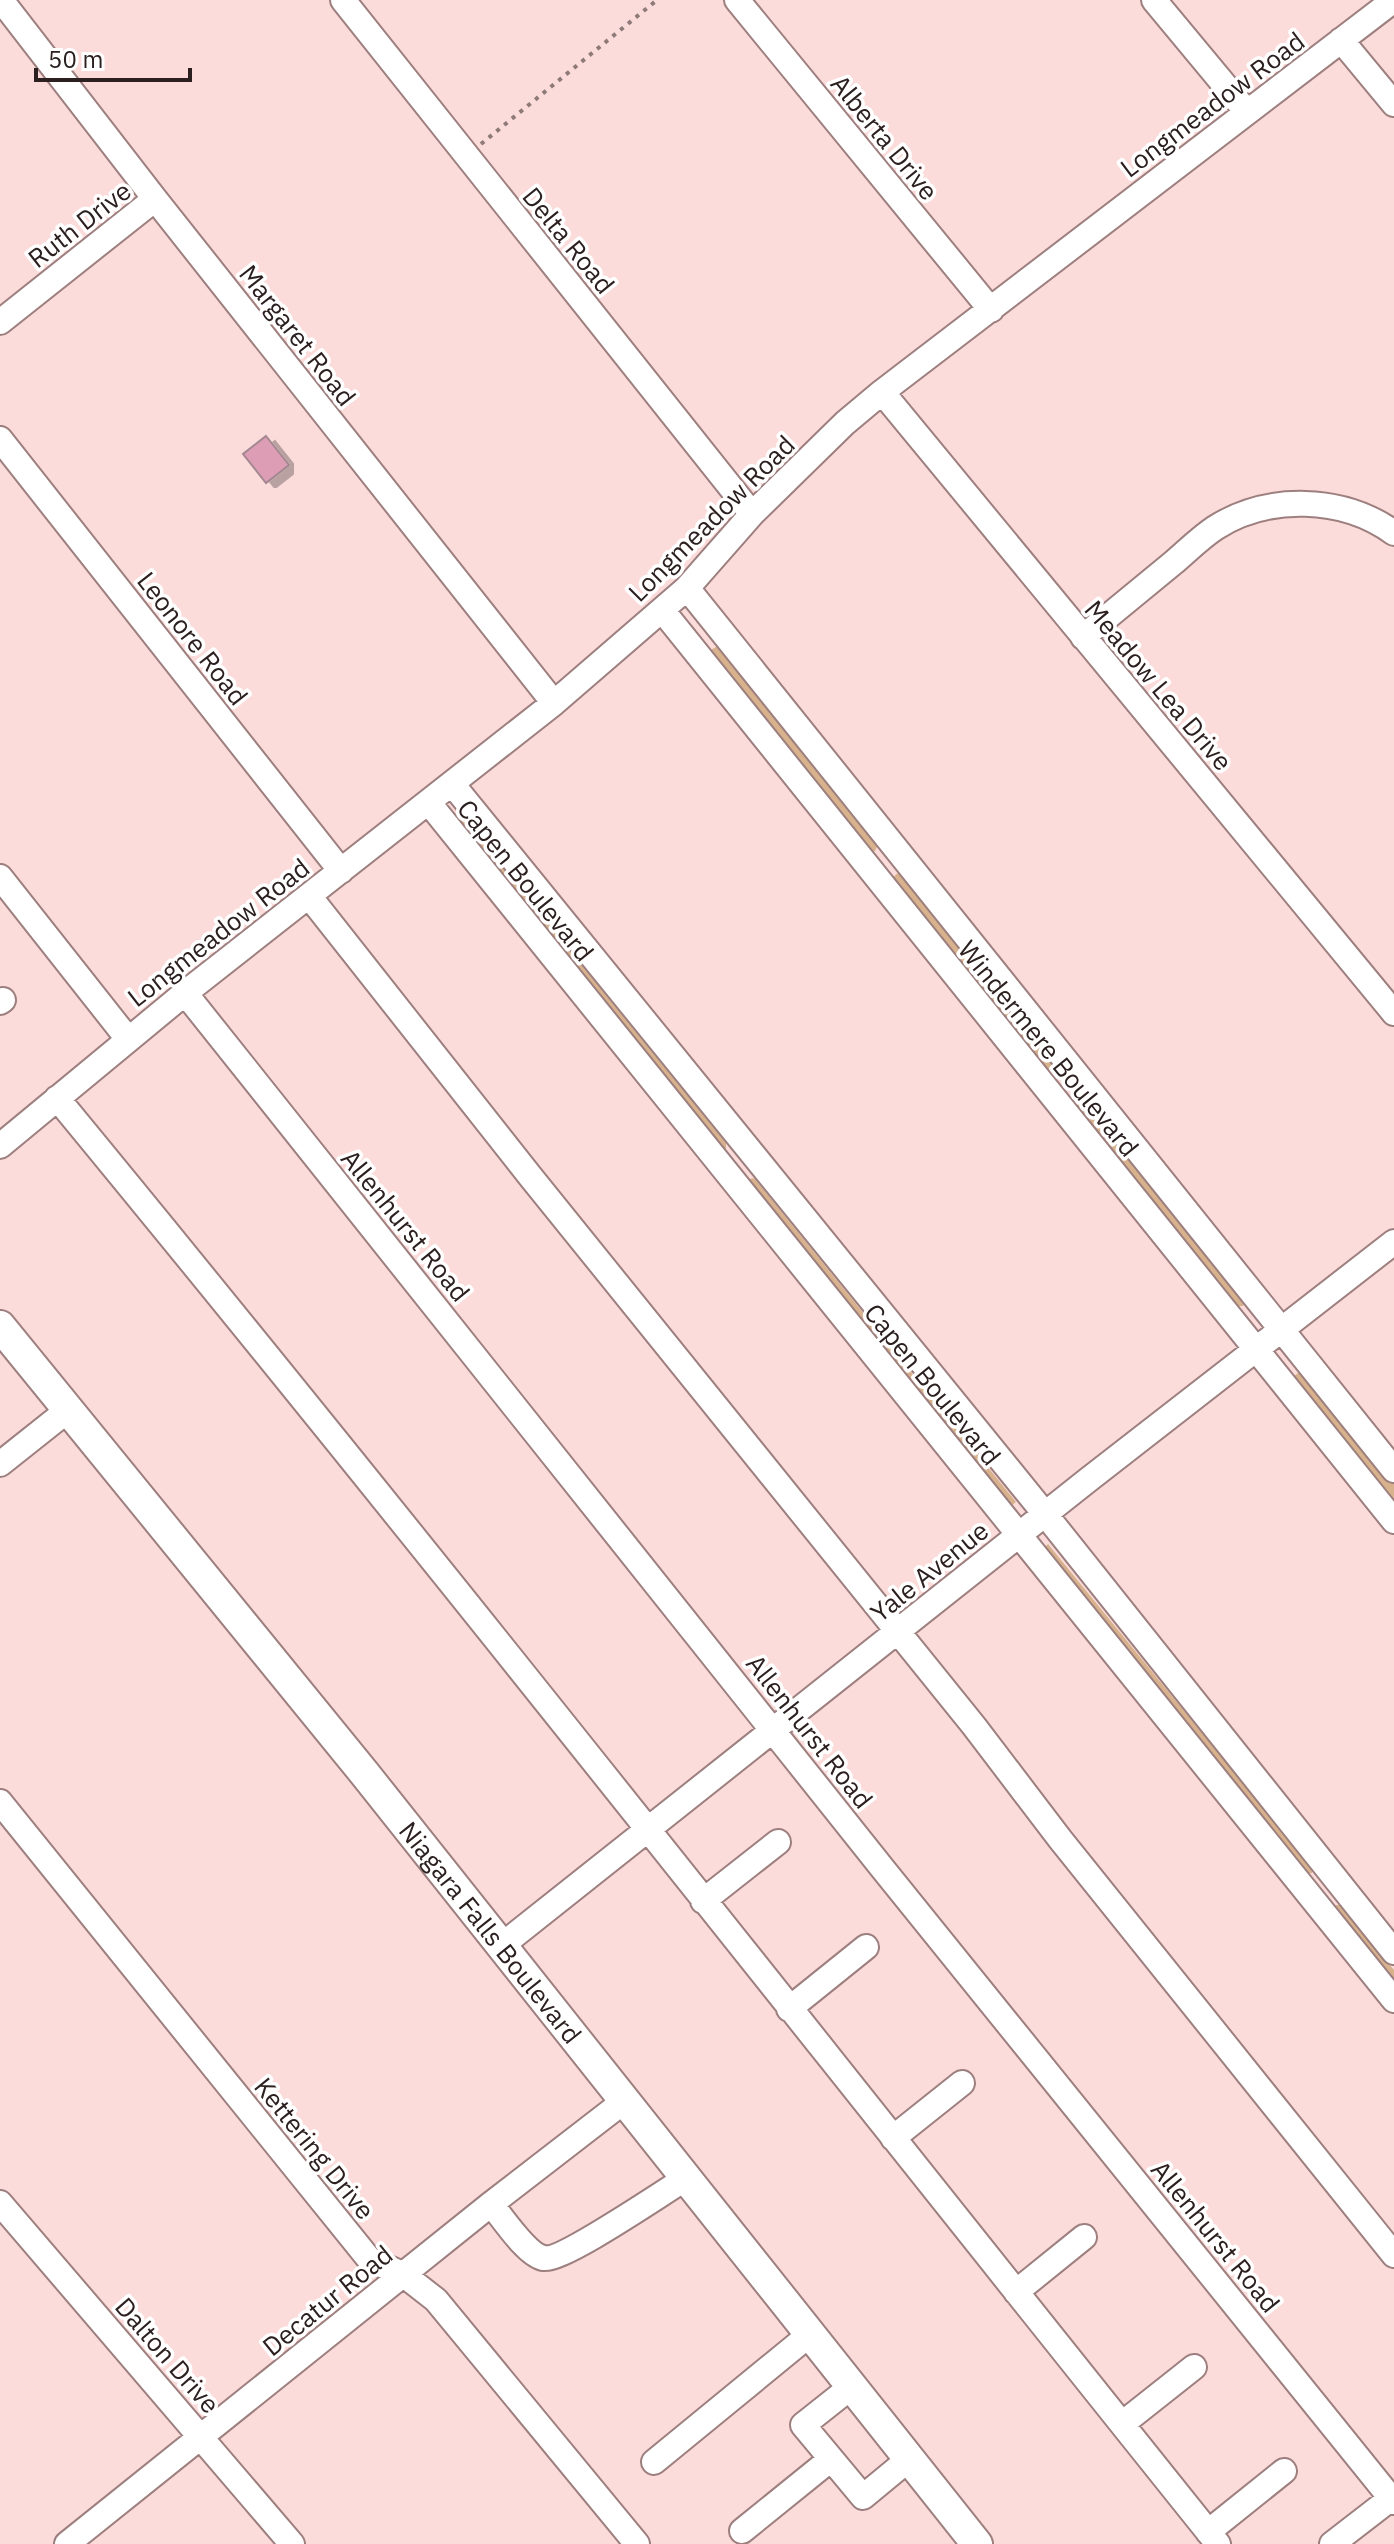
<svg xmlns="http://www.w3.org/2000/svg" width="1394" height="2544" font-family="'IBM Plex Sans',sans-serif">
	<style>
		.green { fill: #d7b28c }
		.building { fill: #dd9db4; stroke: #a38891; stroke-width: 2; filter: url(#shadow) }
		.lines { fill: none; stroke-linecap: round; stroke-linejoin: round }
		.minor-casing { stroke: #9c7f7e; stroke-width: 28 }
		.major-casing { stroke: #9c7f7e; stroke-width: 34 }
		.path { stroke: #8e7a78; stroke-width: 4; stroke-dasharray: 4 6; stroke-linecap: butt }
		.minor { stroke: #fff; stroke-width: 24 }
		.major { stroke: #fff; stroke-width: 30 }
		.labels { text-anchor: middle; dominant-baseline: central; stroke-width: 7; stroke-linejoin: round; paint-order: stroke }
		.street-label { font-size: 26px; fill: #2b201f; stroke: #fff }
	</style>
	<defs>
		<filter id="shadow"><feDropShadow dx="9" dy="5" stdDeviation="0" flood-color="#0004"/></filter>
	</defs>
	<rect width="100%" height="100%" fill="#fbdcda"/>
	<path class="green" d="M716,647L719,648L878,844L875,851L872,852L709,651Z
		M461,817L726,1143V1149L723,1150L457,820Z
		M898,873L902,874L1056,1065L1055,1073L1050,1075L892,878Z
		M1077,1095L1082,1096L1245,1302L1243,1306H1235L1071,1100Z
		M752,1178L755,1179L1016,1502L1010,1507L748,1181Z
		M1301,1371L1305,1373L1394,1484V1502L1295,1381L1294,1376Z
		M1048,1544L1312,1868V1873H1306L1044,1548Z
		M1336,1905H1342L1394,1970V1982L1335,1909Z"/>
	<path class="building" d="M266,436L289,465L266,483L243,454Z"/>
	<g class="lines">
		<g class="minor-casing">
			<path id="minor" d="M1,0L155,199L554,703
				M343,0L752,514
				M737,0L991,310
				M1154,0L1247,112
				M1341,40L1394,104
				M0,322L155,199
				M882,392L1394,1013
				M0,439L341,871
				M687,588L1394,1470
				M662,610L1394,1521
				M1083,637C1113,612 1143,588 1173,563C1186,552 1200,538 1215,528C1268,494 1343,496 1394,533
				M453,785L1045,1514L1394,1952
				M429,803L1394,2000
				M0,877L128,1039
				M309,896L530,1176L974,1726L1060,1839L1394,2255
				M185,993L883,1869L1394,2502
				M0,1002L3,1000
				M57,1098C450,1575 831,2062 1218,2544
				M0,1146L185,993L554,703L687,588L752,514L845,423L882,392L1394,0
				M0,1464L68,1410
				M0,1802L369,2259L404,2275L436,2300L637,2544
				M703,1901L778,1842
				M501,1946L1088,1480L1394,1242
				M789,2009L866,1947
				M893,2138L962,2083
				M0,2203L292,2544
				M491,2204C502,2217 526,2254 543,2258C562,2262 663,2192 685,2179
				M1016,2292L1084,2237
				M851,2387L803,2425L863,2497L909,2459
				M1122,2424L1194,2367
				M654,2462L809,2335
				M742,2531L831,2459
				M1208,2532L1284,2471
				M67,2544L491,2204L623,2102
				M1332,2544L1394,2496"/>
		</g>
		<g class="major-casing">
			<g id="major">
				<path id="s1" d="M0,1326L365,1774L977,2544"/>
			</g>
		</g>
		<path class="path" d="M481,144L657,0"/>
		<use href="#minor" class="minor"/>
		<use href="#major" class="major"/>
	</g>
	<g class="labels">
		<g class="street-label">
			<text transform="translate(1212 104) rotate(-37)">Longmeadow Road</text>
			<text transform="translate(885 137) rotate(51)">Alberta Drive</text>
			<text transform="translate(79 224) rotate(-38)">Ruth Drive</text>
			<text transform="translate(569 240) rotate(51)">Delta Road</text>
			<text transform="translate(298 335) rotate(52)">Margaret Road</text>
			<text transform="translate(711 518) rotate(-45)">Longmeadow Road</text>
			<text transform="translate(193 638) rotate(52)">Leonore Road</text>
			<text transform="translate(1159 685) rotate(50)">Meadow Lea Drive</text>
			<text transform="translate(526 880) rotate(51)">Capen Boulevard</text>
			<text transform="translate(218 932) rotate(-38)">Longmeadow Road</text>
			<text transform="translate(1049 1048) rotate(51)">Windermere Boulevard</text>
			<text transform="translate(406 1225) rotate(51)">Allenhurst Road</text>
			<text transform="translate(933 1384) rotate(51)">Capen Boulevard</text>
			<text transform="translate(929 1571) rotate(-39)">Yale Avenue</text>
			<text transform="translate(810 1731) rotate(52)">Allenhurst Road</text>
			<text stroke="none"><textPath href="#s1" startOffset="780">Niagara Falls Boulevard</textPath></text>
			<text transform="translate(315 2148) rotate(51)">Kettering Drive</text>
			<text transform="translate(1216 2236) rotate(51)">Allenhurst Road</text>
			<text transform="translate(327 2300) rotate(-39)">Decatur Road</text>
			<text transform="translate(168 2355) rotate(49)">Dalton Drive</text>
		</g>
	</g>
	<path d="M36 68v12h154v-12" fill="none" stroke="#2b201f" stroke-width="4"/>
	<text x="48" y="68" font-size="24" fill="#2b201f" stroke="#ffffff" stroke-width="6" paint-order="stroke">50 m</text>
</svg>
